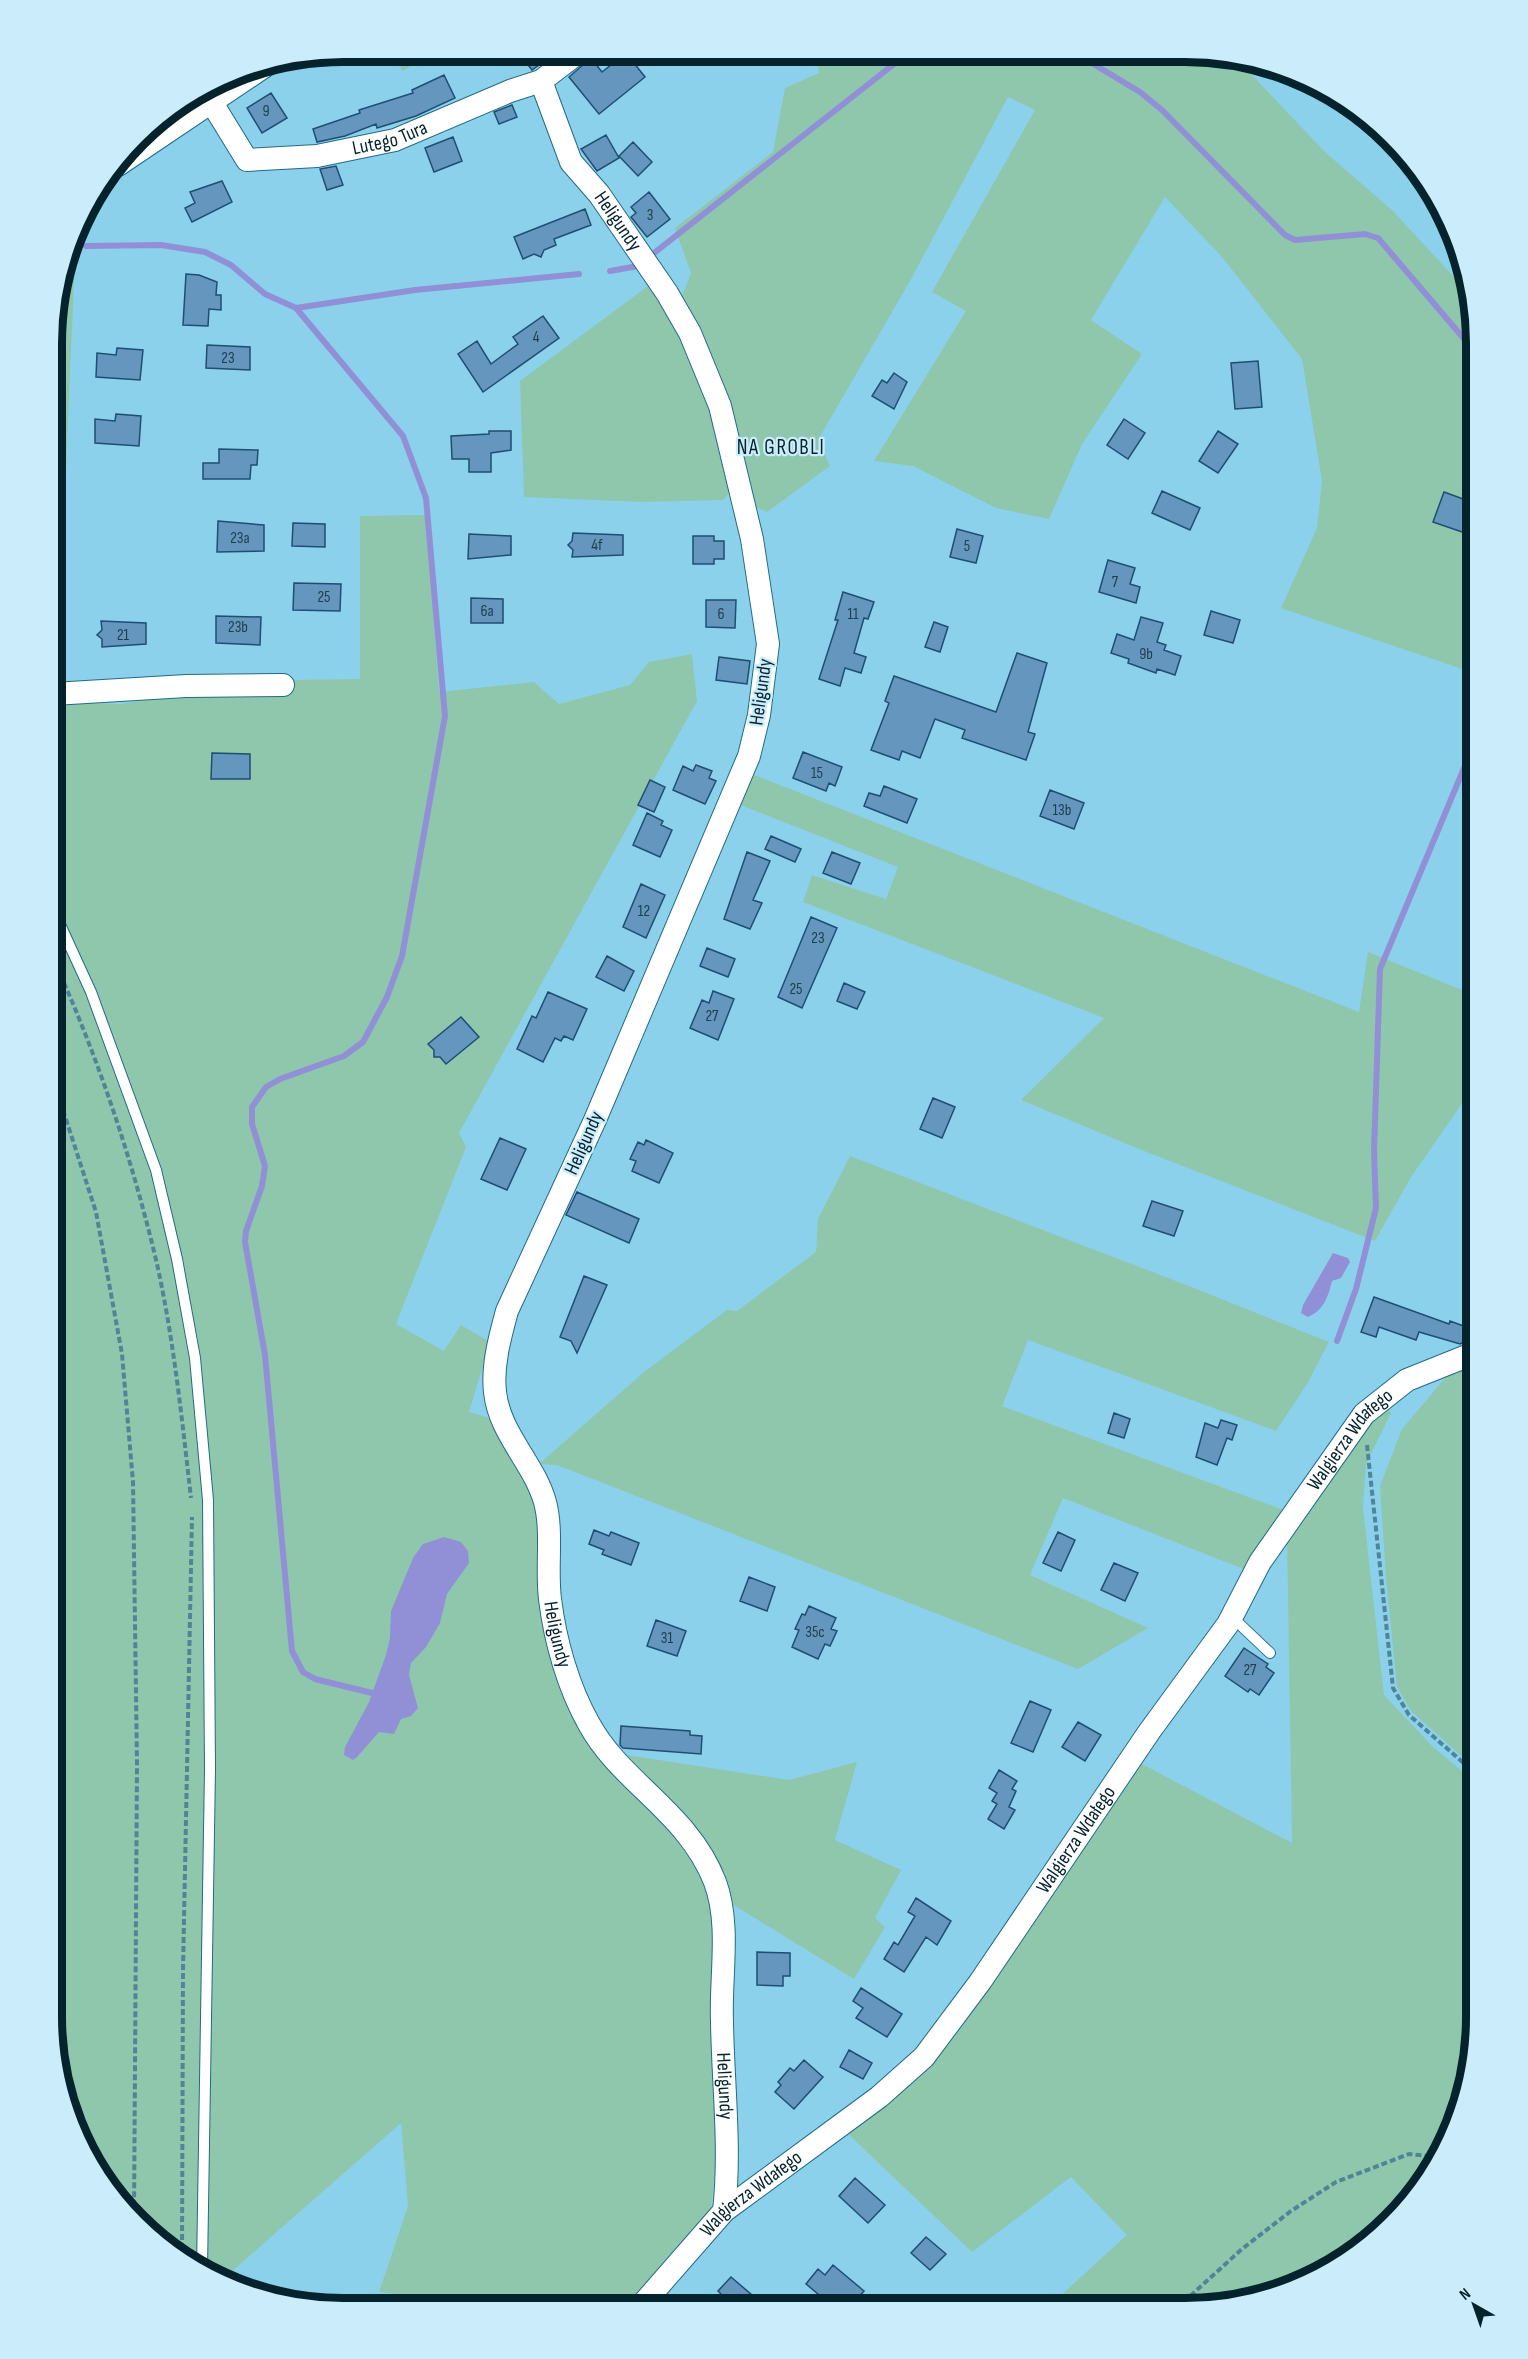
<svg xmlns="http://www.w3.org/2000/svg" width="1528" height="2359" font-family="'Sofia Sans Condensed',sans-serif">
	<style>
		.green { fill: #8fc7ad }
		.water { fill: #9190d6 }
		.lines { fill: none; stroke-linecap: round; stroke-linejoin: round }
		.stream { stroke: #9190d6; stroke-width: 6 }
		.building { fill: #6596be; stroke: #1f4e73; stroke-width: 1.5 }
		.lane-casing { stroke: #226b83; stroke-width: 12 }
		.street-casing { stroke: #226b83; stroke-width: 24 }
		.path { stroke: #508598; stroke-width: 4; stroke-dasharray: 6 3; stroke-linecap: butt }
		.lane { stroke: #fff; stroke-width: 10 }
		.street { stroke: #fff; stroke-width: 22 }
		.labels { text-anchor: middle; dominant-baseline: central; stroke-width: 4.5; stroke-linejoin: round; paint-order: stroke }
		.number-label { font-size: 16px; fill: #1d4051 }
		.street-label { font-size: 20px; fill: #05232d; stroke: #cbecfa }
		.neighbourhood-label { font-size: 21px; letter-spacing: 1.5px; fill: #05232d; stroke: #cbecfa }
		.rim { fill: none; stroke: #05232d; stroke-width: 8 }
	</style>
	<rect width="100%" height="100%" fill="#8bd1ec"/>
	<path class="green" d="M395,51H438L402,71Z
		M816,52L1224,54L1234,56L1325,152L1393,211L1467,291L1477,343V674L1281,608L1317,528L1322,481L1302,359L1222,257L1165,197L1091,320L1142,354L1082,444L1049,519L996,508L913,466L874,461L966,311L932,292L1035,110L1008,97L910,281L818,440L830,466L767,512L754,506L680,301L691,273L675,228L773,152L785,88L819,73Z
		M250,69L128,152L150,124L231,73Z
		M68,257H75L57,685H53V305Z
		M648,286L659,298L704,372L733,489L723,500L643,502L524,497L520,381Z
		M426,515L439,692L534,682L559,704L630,685L649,662L692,654L697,701L459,1133L466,1147L396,1324L444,1351L461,1325L490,1342L469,1412L493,1419L519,1463L538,1510L558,1670L681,1840L709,1893L714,1931L710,2009L720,2129L711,2207L700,2227L630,2306H499L379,2292L408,2206L401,2123L222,2280L165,2248L111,2194L73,2128L51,2016L53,702L120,704L288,680L360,679V516Z
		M747,772L1359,1012L1368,952L1477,996V1082L1411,1177L1375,1241L1134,1147L1021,1100L1104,1018L803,902L812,875L886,899L898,867L738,804Z
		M850,1156L1189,1286L1329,1342L1307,1384L1276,1431L1028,1340L1002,1406L1286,1511L1246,1570L1063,1498L1030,1575L1148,1628L1078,1669L557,1465L539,1464L644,1372L727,1310L737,1311L816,1252L818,1219Z
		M1477,1361L1476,1769L1411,1711L1397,1687L1386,1577L1380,1486L1402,1429L1452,1370Z
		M1386,1403L1391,1413L1366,1464L1363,1508L1384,1695L1432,1746L1476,1783V2036L1461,2111L1417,2194L1363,2248L1297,2286L1186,2308H1047L1127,2235L1071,2177L972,2252L843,2129L885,2103L1140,1763L1292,1843L1287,1533Z
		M614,1753L789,1780L857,1762L835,1840L901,1870L875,1918L885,1927L854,1979L727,1901Z"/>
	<path class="water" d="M1333,1253L1348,1258L1350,1262L1341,1278L1332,1281C1328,1297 1324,1310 1308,1317L1301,1313L1303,1305Z
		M444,1537L461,1542L468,1551L469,1563L447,1594L440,1623L426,1647L411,1663L409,1675L418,1708L411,1716L401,1719L394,1734L379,1732L357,1757L353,1760L344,1755L345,1747L369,1702L386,1655L390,1638L391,1611L413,1558L423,1544Z"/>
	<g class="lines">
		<path class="stream" d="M1075,53L1140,92L1162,110L1285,235L1295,240L1365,234L1378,238L1477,354
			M86,246L161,245L205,252L231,265L265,294L296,308L403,436L426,498L445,716L402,956L387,997L363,1042L344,1056L280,1079L266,1087L252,1107V1124L265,1166L262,1186L246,1231L245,1242L265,1355L292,1651L303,1672L315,1679L372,1693
			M649,257L908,53
			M610,271L638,266
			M296,308L415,290L579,274
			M1337,1341L1356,1289L1376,1208L1374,1151L1380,969L1477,737"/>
	</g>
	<path class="building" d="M518,52H557L532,70Z
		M626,53L645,77L599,114L569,77L591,58L602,72Z
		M444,75L455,98L416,116L377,128L376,124L345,136L317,142L313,129L360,113L359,110L413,93L412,90Z
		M271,93L287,118L262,133L247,108Z
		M512,105L517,117L499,124L494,112Z
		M606,135L619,158L597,171L581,149Z
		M453,137L462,161L434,172L425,148Z
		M633,142L652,162L638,176L619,156Z
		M336,166L343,185L327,190L320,169Z
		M222,181L232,202L192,222L185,208L195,203L190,192Z
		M649,192L670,219L647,237L631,217L636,213L631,207Z
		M585,209L591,225L554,239L556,245L544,250L541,257L534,254L523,259L514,237Z
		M186,274L199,275L217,282L216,295H221V310L209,309L208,326L183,325Z
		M543,316L559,338L483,392L458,354L477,341L491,364L518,344L513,337Z
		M207,345L250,347V370L206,368Z
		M117,348L143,350L140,380L96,377L97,353L116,355Z
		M1258,361L1262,407L1235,409L1231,363Z
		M894,373L907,382L894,409L872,396L882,380L887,383Z
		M116,414L141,416L139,446L95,443V419L115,421Z
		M1124,419L1145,433L1128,459L1107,445Z
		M489,431H511V450L491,453V472H469V459H452L451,436L489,434Z
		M1218,431L1238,444L1218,473L1199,461Z
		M219,449L258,450L257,465H251L250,479H203V463H219Z
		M1162,491L1200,508L1190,530L1152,513Z
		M1444,492L1477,504L1468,534L1433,522Z
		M218,521L264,525V551L217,552Z
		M293,523L325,524V547L292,546Z
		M957,529L983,536L976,563L950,557Z
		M573,533L623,535V555L572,557L573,550L568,545L572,541Z
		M469,534L511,536V555L468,559Z
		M693,536H714V541H724V559H714V564H693Z
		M1108,560L1135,568L1130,584L1140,587L1136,603L1099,592Z
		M294,583L341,584L340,611L293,610Z
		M843,592L874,602L868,619L864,618L854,653L866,657L861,673L845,668L840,686L819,679L838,620H835Z
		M471,598L503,599V623H471Z
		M706,600H736L735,628L706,627Z
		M1211,611L1240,620L1233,643L1204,635Z
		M216,616L261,617L260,645L216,643Z
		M1141,617L1163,623L1157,642L1166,645L1164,650L1181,656L1175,675L1157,669L1156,673L1128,663L1129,659L1111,653L1117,634L1134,640Z
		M101,621L146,623V644L102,647V639L97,635L102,630Z
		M934,622L948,627L940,652L925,647Z
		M1017,653L1047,663L1028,732L1035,734L1026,760L962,738L965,730L935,719L920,758L902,751L899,760L871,750L889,703L885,701L894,676L996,712Z
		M719,657L750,661L747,684L716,680Z
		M803,752L842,767L835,786L829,783L826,791L793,778Z
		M212,753L250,754V779H211Z
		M696,765L712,771L709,778L716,781L705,804L673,790L683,766L693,771Z
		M650,780L665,787L654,812L638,805Z
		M884,786L917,799L907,823L864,806L869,793L880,796Z
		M1050,790L1084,803L1074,829L1040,816Z
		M647,813L663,821L661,825L672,830L660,857L633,845Z
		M771,836L801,849L795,862L765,849Z
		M747,852L770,861L753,900L762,903L750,929L724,919Z
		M832,852L860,863L851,884L823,873Z
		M641,884L665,895L646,938L623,927Z
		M811,917L837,928L802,1008L778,997Z
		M707,948L735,959L728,977L700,966Z
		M607,956L634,971L624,991L596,977Z
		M844,983L865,992L857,1009L837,1001Z
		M713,991L734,999L718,1040L690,1028L702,1000L709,1003Z
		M548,992L587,1009L573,1040L564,1036L561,1041L555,1038L543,1062L517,1049L532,1016L536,1018Z
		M461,1017L479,1037L446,1064L440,1057H434V1050L428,1044Z
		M933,1098L955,1107L942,1138L920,1129Z
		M500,1138L526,1149L507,1190L481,1179Z
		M646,1140L673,1153L659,1183L632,1171L636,1161L630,1159L638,1142L644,1145Z
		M577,1192L639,1219L629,1243L566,1215Z
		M1152,1201L1183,1211L1174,1236L1143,1226Z
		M584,1276L607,1285L577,1353L571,1341L560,1337Z
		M1374,1297L1449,1324L1450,1321L1469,1328L1464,1342L1460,1344L1419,1332L1416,1340L1379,1327L1376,1337L1361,1332Z
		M1114,1413L1130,1419L1124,1438L1108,1433Z
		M1221,1420L1237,1425L1232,1440L1227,1438L1217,1465L1196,1457L1205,1423L1218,1428Z
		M594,1530L609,1536L611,1532L639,1543L631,1565L602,1554L604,1550L589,1544Z
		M1058,1532L1075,1540L1061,1571L1043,1563Z
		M1114,1563L1138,1573L1125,1601L1101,1590Z
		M749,1577L775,1587L767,1611L740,1601Z
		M809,1606L836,1618L831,1629L837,1631L830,1646L825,1644L818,1659L792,1647L799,1630L795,1629L802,1614L805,1615Z
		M656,1620L686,1631L677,1656L647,1646Z
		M1244,1648L1268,1664L1266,1667L1274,1673L1259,1695L1250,1689L1248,1692L1225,1676Z
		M1030,1701L1051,1710L1033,1752L1011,1743Z
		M1078,1722L1101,1735L1085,1761L1062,1747Z
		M621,1726L690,1731V1735L702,1736L701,1754L623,1748L620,1745Z
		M999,1770L1017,1781L1012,1789L1016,1791L1009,1807L1015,1810L1004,1829L988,1819L997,1804L992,1801L997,1793L989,1788Z
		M916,1898L951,1921L937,1945L926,1937L904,1972L884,1959L894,1942L898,1945L915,1916L908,1912Z
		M757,1952L790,1953V1976H783V1986L757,1985Z
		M861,1988L902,2014L887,2037L856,2018L863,2008L853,2001Z
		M849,2050L872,2063L863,2079L840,2067Z
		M804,2060L823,2077L794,2109L775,2092L781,2085L778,2082L790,2068L794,2071Z
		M855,2178L885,2205L868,2223L839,2196Z
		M926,2237L946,2254L930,2270L911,2253Z
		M833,2265L864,2291L850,2307H817L824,2299L806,2284L818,2269L825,2275Z
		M731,2277L766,2307H716L724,2297L718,2291Z"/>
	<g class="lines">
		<g class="lane-casing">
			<path id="lane" d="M53,909L91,992L156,1170L177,1259L195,1358L208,1500L210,1769L202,2269
				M1232,1617L1270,1653"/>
		</g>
		<g class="street-casing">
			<g id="street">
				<path id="s1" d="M541,81L571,162L599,194L667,293L690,333L720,406L752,539L768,644L759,715L749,756L595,1120L507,1311C500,1337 492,1365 495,1392C499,1433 534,1463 545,1502C553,1532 546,1568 550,1599C555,1640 568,1687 589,1724C621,1783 688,1812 715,1882C731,1925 720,1977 722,2022C723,2085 731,2148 724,2211"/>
				<path id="s2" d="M212,103L247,160L317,156L395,140L510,91L541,81L579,52"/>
				<path d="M118,165L265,66"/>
				<path d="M53,694L186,686L283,685"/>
				<path id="s3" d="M641,2306L724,2211L879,2097L924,2057L980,1982L1149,1732L1228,1624L1260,1562L1364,1414L1407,1380L1477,1352"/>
			</g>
		</g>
		<path class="path" d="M53,958C98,1057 132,1158 157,1264C174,1341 182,1420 191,1498
			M52,1076L96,1212L122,1354L133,1482L137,1764L134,2217
			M1367,1445L1393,1688L1409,1715L1476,1774
			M182,2258L183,1970L192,1517
			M1177,2308L1242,2249L1291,2211L1336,2182L1409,2154L1437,2157"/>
		<use href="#lane" class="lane"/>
		<use href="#street" class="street"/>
	</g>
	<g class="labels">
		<g class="number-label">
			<text x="266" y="111">9</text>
			<text x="650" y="215">3</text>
			<text x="536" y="337">4</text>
			<text x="228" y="358">23</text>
			<text x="240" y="538">23a</text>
			<text x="597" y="545">4f</text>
			<text x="967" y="546">5</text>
			<text x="1115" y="582">7</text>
			<text x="324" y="597">25</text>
			<text x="487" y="611">6a</text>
			<text x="721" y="614">6</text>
			<text x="853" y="614">11</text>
			<text x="238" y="627">23b</text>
			<text x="123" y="635">21</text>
			<text x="1146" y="654">9b</text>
			<text x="817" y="773">15</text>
			<text x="1062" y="810">13b</text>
			<text x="644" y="911">12</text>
			<text x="818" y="938">23</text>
			<text x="796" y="989">25</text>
			<text x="712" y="1016">27</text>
			<text x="815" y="1632">35c</text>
			<text x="667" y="1638">31</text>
			<text x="1250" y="1670">27</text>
		</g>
		<g class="street-label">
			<text stroke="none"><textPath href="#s2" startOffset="212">Lutego Tura</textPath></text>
			<text stroke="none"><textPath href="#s1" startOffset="162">Heligundy</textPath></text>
			<text transform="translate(761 692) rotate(-82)">Heligundy</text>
			<text transform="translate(584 1143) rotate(-66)">Heligundy</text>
			<text stroke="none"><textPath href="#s3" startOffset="1130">Walgierza Wdałego</textPath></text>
			<text stroke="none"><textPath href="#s1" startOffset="1674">Heligundy</textPath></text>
			<text stroke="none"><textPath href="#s3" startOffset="644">Walgierza Wdałego</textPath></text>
			<text stroke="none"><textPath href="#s1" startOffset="2178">Heligundy</textPath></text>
			<text stroke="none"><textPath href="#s3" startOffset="158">Walgierza Wdałego</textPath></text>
		</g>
		<g class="neighbourhood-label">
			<text x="781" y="447">NA GROBLI</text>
		</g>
	</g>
	<path d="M0 0H1528V2359H0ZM343 62H1185A281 281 0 0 1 1466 343V2017A281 281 0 0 1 1185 2298H343A281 281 0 0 1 62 2017V343A281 281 0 0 1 343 62Z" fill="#cbecfa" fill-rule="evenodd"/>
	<path class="rim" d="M343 62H1185A281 281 0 0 1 1466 343V2017A281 281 0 0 1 1185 2298H343A281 281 0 0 1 62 2017V343A281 281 0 0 1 343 62Z"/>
	<g transform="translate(1474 2305) rotate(320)" stroke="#cbecfa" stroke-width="4.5" paint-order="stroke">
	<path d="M0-4.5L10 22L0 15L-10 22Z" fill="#05232d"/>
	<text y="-9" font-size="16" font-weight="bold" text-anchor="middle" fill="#05232d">N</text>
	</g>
</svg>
